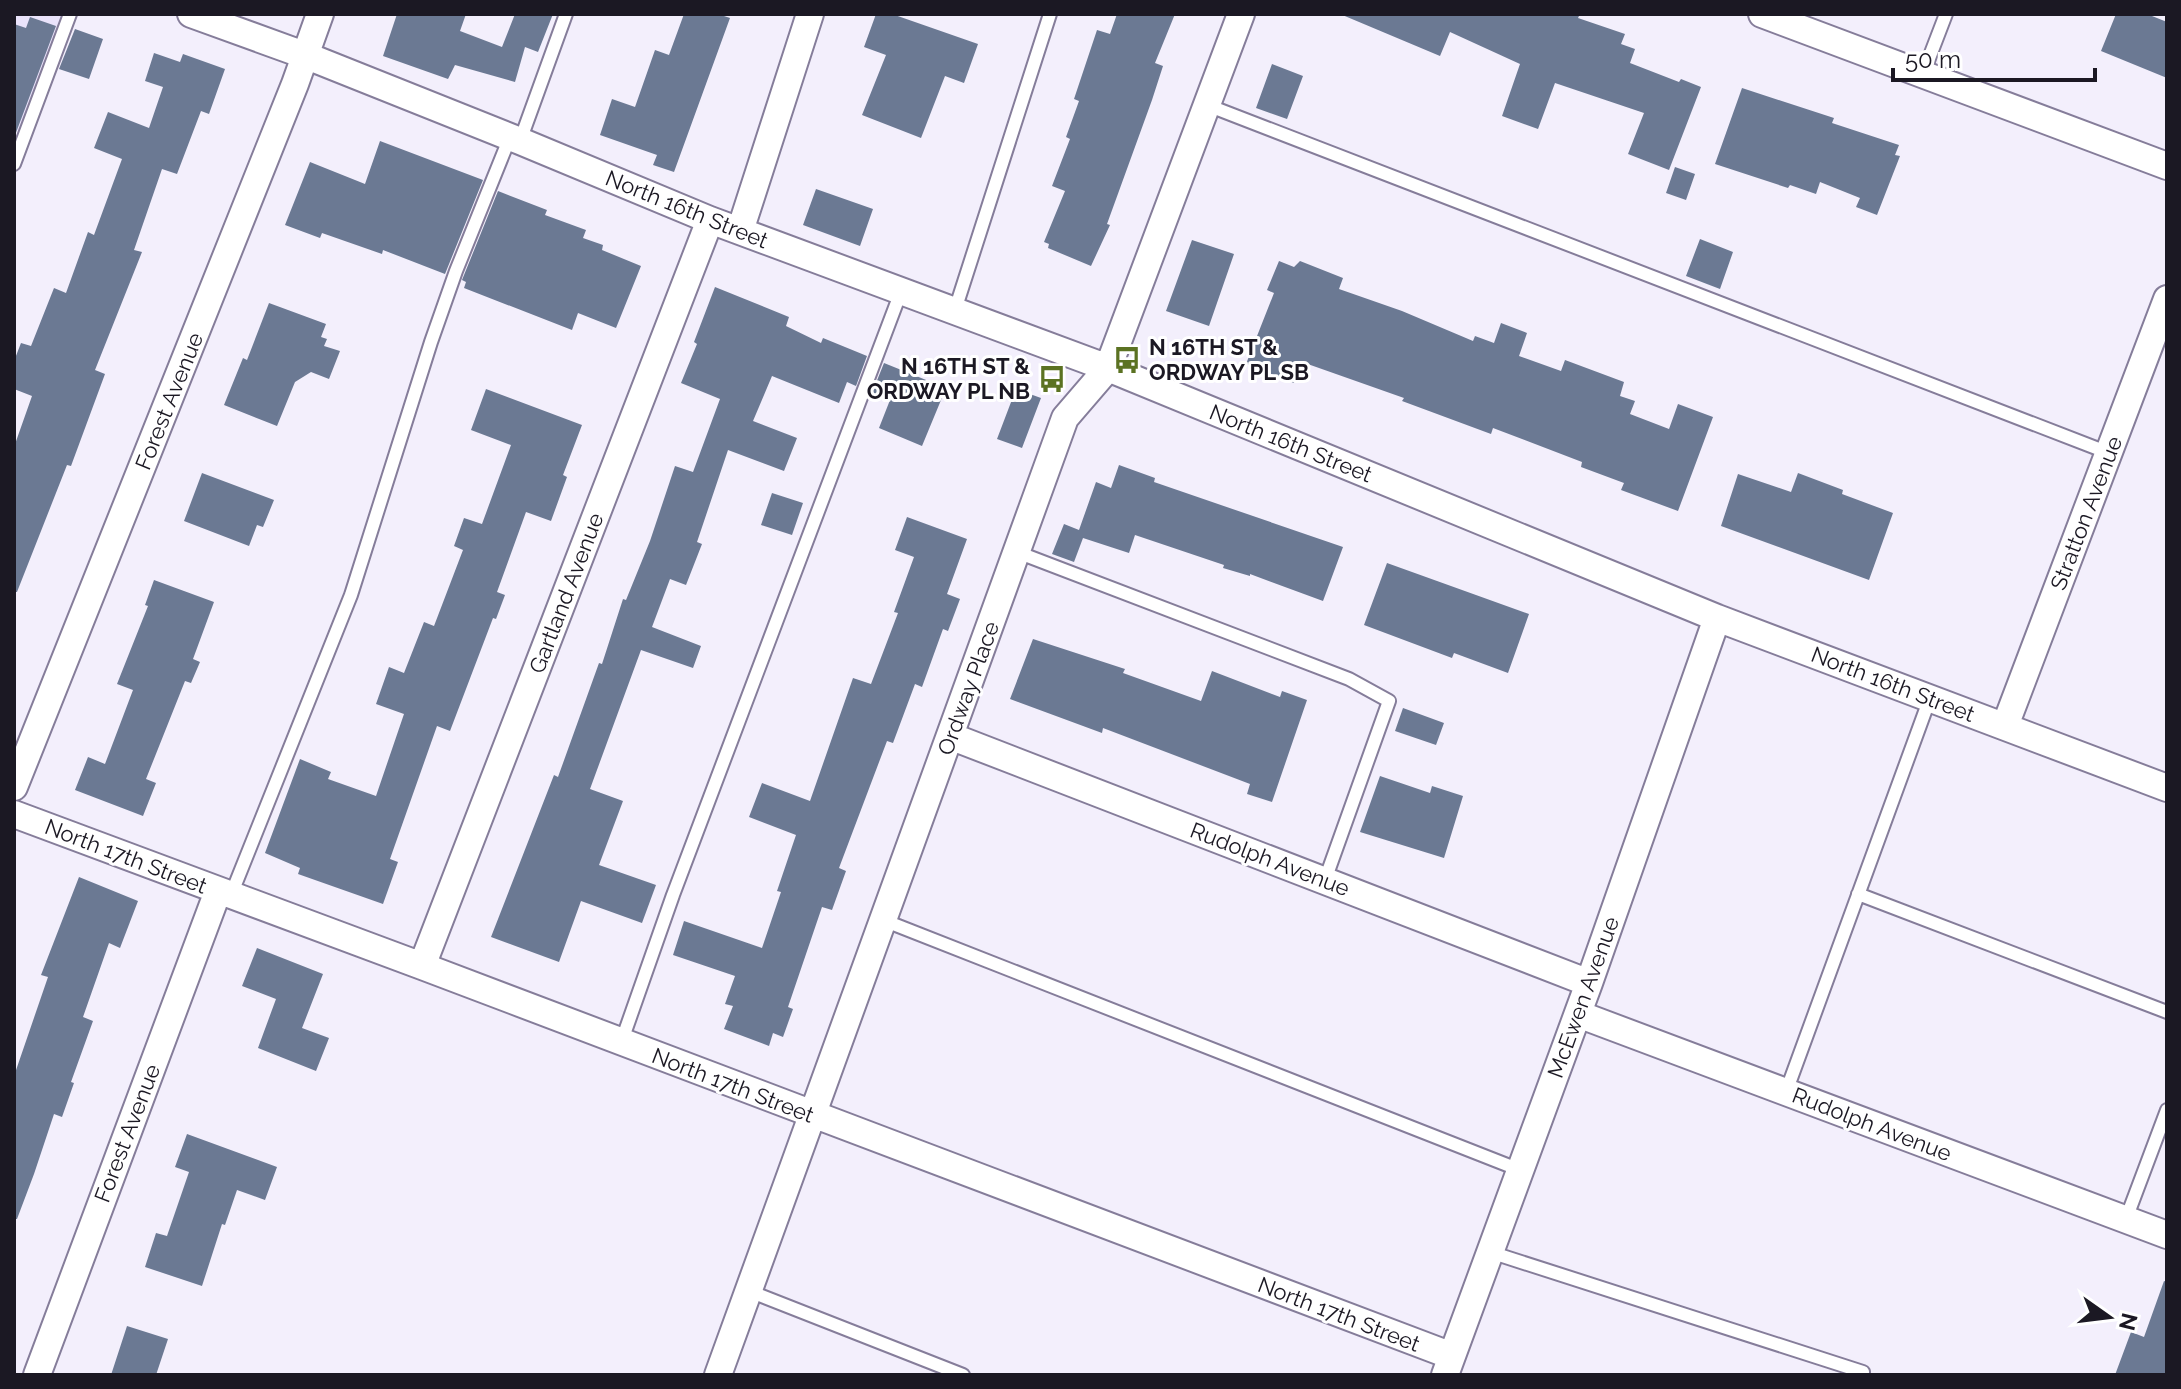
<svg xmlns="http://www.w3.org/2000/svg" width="2181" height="1389" font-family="Raleway,sans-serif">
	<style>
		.built { fill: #eae3fb }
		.building { fill: #6b7993 }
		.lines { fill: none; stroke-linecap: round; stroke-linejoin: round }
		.service-casing { stroke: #857d9a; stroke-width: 16 }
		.minor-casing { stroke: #857d9a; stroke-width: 30 }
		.service { stroke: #fff; stroke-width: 12 }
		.minor { stroke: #fff; stroke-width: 26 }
		.labels { text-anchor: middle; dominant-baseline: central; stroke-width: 6; stroke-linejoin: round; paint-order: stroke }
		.street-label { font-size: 22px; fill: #1b1823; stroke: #fff }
		.poi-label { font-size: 22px; font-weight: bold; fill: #1b1823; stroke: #fff; text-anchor: start }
	</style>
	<rect width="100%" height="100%" fill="#f3effc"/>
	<path class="built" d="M14,14H70L26,133L14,129Z"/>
	<path class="building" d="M397,14H466L460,31L502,47L515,14H553L538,52L525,47L515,82L455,65L448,79L383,56Z
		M684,14H718L730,18L674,172L653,165L657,155L600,135L612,99L635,107L655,50L669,55Z
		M876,14H892L978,44L964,83L945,76L921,138L862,115L886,55L864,47Z
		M1117,14H1175L1155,63L1163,66L1152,100L1107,224L1110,225L1091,266L1048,248L1049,244L1044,242L1065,191L1052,186L1070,139L1066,137L1079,101L1074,99L1097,30L1110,34Z
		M1340,14H1580L1578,18L1625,34L1621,44L1635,49L1630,63L1679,82L1681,79L1701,87L1669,170L1628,154L1644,113L1555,83L1538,129L1502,116L1520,64L1450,32L1440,56Z
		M2116,14H2147L2167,22V78L2101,51Z
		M30,17L56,26L14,138V24L26,28Z
		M75,29L103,39L89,79L59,69Z
		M154,53L180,62L183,54L225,69L209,114L201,111L177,174L162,169L134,250L142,252L95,370L105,374L71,466L67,465L17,592H14V447L32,396L14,389V361L21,343L31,346L54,288L66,293L88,232L94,235L122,159L94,148L108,112L149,128L163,87L145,81Z
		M1272,64L1303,76L1287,119L1256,108Z
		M1742,88L1834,118L1832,123L1899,145L1895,155L1900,156L1877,215L1856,207L1860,198L1820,182L1816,194L1790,185L1788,188L1715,164Z
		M380,141L483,180L445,274L383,250L382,254L322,233L320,238L285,225L310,162L365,184Z
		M1675,167L1695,174L1686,200L1666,193Z
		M816,189L873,209L860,246L803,225Z
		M498,191L547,210L545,215L586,230L583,238L603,245L602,250L641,266L616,328L578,313L572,330L464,288L466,282L462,280Z
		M1700,239L1733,252L1720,289L1686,276Z
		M1192,240L1234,254L1209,326L1166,311Z
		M1279,261L1294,267L1300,261L1343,278L1339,289L1402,311L1473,341L1475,336L1494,343L1501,323L1527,333L1519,356L1561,371L1565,360L1624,382L1620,396L1635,401L1630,414L1669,429L1678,404L1713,417L1678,511L1621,490L1624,483L1581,467L1582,462L1493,428L1491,434L1402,401L1404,398L1302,362L1294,383L1246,364L1274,293L1267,290Z
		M715,287L789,317L786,326L821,343L823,338L867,356L856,386L847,382L839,403L772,376L753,421L797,438L784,471L728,450L697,542L702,544L686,585L670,579L652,627L701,646L693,668L641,650L590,789L623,801L599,865L656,885L642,923L581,901L559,962L491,937L554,775L558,777L599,663L602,664L623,599L626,600L650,541L675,466L693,472L720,399L681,383L697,344L694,342Z
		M269,303L326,324L321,337L327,339L324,346L340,351L329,379L311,372L295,382L277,426L224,405L243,358L247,360Z
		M884,363L946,388L922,446L879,428L890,400L872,393Z
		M486,389L582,425L563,475L567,477L551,521L526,512L497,592L505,595L496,619L493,618L450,731L437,726L390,859L398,862L383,904L298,874L300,868L265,853L300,759L331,772L328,779L376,796L404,714L376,704L389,667L404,673L424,622L434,626L463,550L454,546L464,518L482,524L511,445L471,430Z
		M1016,389L1041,398L1022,448L997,439Z
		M1119,465L1155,478L1154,482L1343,547L1323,601L1250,574V576L1223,568L1224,565L1135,535L1129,553L1083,538L1074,562L1052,554L1064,524L1079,530L1096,482L1111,488Z
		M202,473L274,500L263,527L257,525L249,546L184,521Z
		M1798,473L1843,490L1842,494L1893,513L1869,580L1721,526L1738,474L1791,492Z
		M772,493L803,503L792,535L761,525Z
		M907,517L967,539L947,594L960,599L948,631L943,629L922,687L915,684L893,743L887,741L839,868L846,871L832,910L822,907L788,1007L793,1009L783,1037L773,1033L769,1046L724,1029L733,1006L725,1004L735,976L673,955L684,921L762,948L781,892L777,891L796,835L749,817L762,783L810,801L853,678L871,684L898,613L894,612L914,557L895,550Z
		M1387,563L1529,614L1508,673L1454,653L1452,658L1364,625Z
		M154,580L214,602L193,659L200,662L191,683L185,681L146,779L156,783L143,816L75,790L88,757L105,764L133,690L117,684L148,606L145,605Z
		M1033,639L1125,669L1123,673L1201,701L1212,671L1280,697L1282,691L1307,700L1272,802L1247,794L1250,784L1103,728L1102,733L1010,699Z
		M1403,708L1444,723L1436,745L1395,731Z
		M1380,776L1430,793L1432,786L1463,796L1444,858L1360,832Z
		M79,877L138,901L120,948L109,943L83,1017L93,1021L71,1082L74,1083L62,1117L54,1114L34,1174L17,1219H14V1076L48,977L41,975Z
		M257,948L323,974L302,1028L329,1038L316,1071L258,1048L276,999L242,986Z
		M187,1134L277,1167L265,1200L237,1190L225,1225L222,1224L202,1286L145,1267L156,1233L167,1236L189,1172L175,1167Z
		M2164,1281L2167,1282V1375H2115L2131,1332L2144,1337Z
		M127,1326L168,1339L156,1375H111Z"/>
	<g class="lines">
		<g class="service-casing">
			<path id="service" d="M1923,74L1946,14
				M1207,105L2109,453
				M520,141L566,14
				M14,164L70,14
				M955,310L1050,14
				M1017,552L1349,679L1389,701L1325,880
				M1858,894L2167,1012
				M231,895L351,595L431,342L456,271L510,137
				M883,920L1520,1170
				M621,1043L673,895L902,289
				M1786,1092L1930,698
				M2126,1219L2167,1110
				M1490,1252L1863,1372
				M749,1291L963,1375"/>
		</g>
		<g class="minor-casing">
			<path id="minor" d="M191,14L307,56L520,141L710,220L1108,368L1717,618L2167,788
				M1762,14L2167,166
				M740,231L810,14
				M2005,726L2167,299
				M950,736L1589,983
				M14,787L295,84L320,14
				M14,814L422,966L1452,1356
				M422,966L710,220
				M1578,1014L2167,1235
				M37,1375L218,891
				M718,1375L1065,418L1108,368L1241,14
				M1445,1375L1589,983L1717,618"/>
		</g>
		<use href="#service" class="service"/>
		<use href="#minor" class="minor"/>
	</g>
	<defs>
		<g id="bus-bare" transform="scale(2.16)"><path d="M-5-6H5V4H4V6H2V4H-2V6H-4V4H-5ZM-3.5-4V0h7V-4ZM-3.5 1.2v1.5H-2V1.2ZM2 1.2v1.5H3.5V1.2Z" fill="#5b7222" stroke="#fff" stroke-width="2.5" paint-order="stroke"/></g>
	</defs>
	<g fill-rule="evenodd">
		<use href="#bus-bare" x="1127" y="360"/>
		<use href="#bus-bare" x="1052" y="379"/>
	</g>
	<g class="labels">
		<g class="street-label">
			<text transform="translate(687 209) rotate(22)">North 16th Street</text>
			<text transform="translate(169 401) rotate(-68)">Forest Avenue</text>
			<text transform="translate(1291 443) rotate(22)">North 16th Street</text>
			<text transform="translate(2086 513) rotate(-69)">Stratton Avenue</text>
			<text transform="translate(566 593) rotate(-69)">Gartland Avenue</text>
			<text transform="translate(1893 684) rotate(21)">North 16th Street</text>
			<text transform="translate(968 688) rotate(-70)">Ordway Place</text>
			<text transform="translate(126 856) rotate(21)">North 17th Street</text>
			<text transform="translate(1270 859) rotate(21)">Rudolph Avenue</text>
			<text transform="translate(1583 997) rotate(-70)">McEwen Avenue</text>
			<text transform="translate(733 1085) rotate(21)">North 17th Street</text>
			<text transform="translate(1872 1124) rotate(21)">Rudolph Avenue</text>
			<text transform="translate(127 1133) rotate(-69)">Forest Avenue</text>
			<text transform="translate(1339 1314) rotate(21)">North 17th Street</text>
		</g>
		<g class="poi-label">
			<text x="1149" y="347">N 16TH ST &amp;<tspan x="1149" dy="25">ORDWAY PL SB</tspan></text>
			<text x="1030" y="366" text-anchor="end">N 16TH ST &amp;<tspan x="1030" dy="25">ORDWAY PL NB</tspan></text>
		</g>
	</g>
	<rect width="2181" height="1389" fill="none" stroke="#1b1823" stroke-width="32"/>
	<g transform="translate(2109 1317) rotate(104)" stroke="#ffffff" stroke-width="6" paint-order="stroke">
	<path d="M0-6L14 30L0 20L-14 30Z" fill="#1b1823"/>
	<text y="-12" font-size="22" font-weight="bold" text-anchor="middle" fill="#1b1823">N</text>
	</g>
	<path d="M1893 68v12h202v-12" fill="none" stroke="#1b1823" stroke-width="4"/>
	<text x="1905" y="68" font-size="24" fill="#1b1823" stroke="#ffffff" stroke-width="6" paint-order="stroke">50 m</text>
</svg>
